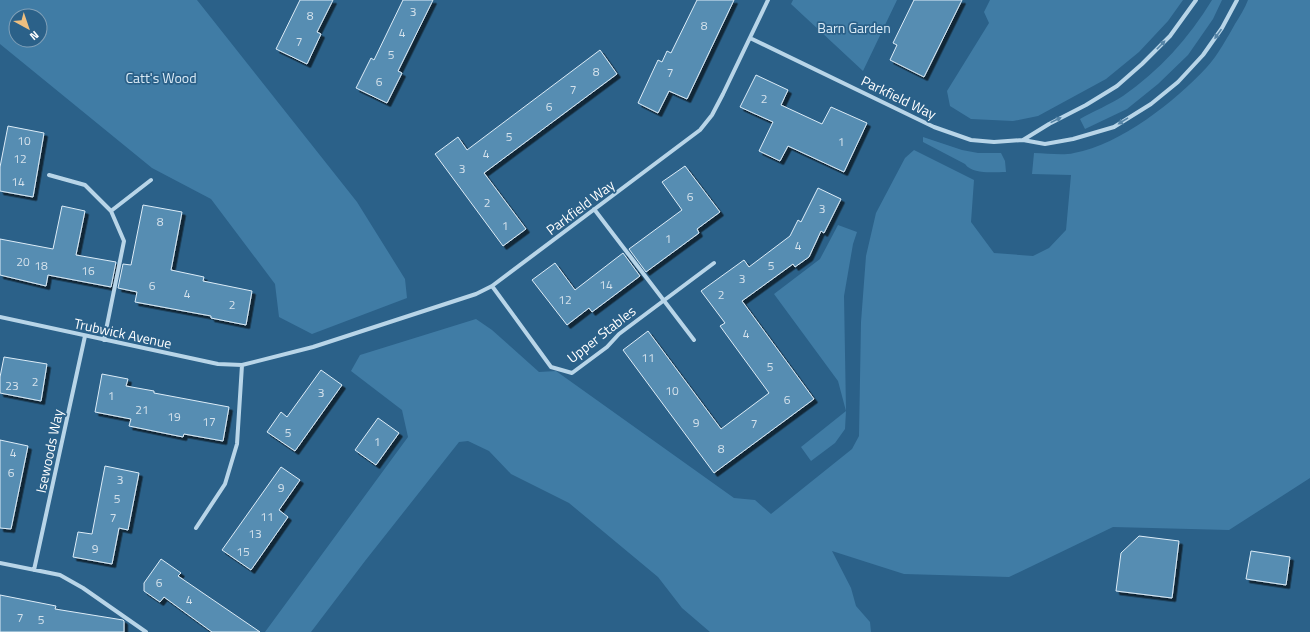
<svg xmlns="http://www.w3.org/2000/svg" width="1310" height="632" font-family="'Titillium Web',sans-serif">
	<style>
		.green { fill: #407ca5; fill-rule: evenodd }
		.building { fill: #578db2; stroke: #dcecf7; filter: url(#shadow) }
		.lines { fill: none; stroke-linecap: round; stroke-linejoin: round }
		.minor { stroke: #b8d5e8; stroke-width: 4 }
		.oneway { fill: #5584a6 }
		.labels { text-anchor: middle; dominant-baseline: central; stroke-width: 3.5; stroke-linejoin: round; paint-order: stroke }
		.number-label { font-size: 12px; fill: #d5e2ec }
		.park-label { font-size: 14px; fill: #dcecf7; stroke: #2b6189 }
		.street-label { font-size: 14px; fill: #fff; stroke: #2b6189 }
	</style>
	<defs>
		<filter id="shadow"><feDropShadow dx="3.5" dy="3.5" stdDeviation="0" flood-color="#0009"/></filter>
	</defs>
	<rect width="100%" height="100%" fill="#2b6189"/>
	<path class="green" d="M0,0H197L357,202L405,279L407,298L312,334L279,317L275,284L211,199L152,168L0,44ZM16,16H40V40H16Z
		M793,0H897L863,71L791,4Z
		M990,0H1183L1168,21L1139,52L1106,79L1038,116L1013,121L971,119L950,106L947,91L989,23L984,12Z
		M1212,0H1222L1213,19L1188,55L1158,84L1127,109L1085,129L1080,119C1094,111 1109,105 1123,96C1159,71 1189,38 1212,0Z
		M1248,0H1310V478L1229,530L1113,527L1009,577L904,574L832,551L851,588L856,606L870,622L871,632H710L682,608L658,577L569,503L511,474L489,451L468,441L459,442L365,561L311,632H265L408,437L402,410L351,371L360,355L476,319L492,330L539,372L556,371L734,498L755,500L771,514L852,449L859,436L861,322L866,256L876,213L905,158L914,150L974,180L971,222L994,253L1033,256L1049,248L1066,230L1071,175L1032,174L1034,153C1047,153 1062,156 1074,153C1122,144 1174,102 1207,67C1218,55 1227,38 1235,24C1240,16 1245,8 1248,0Z
		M923,137L962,150L978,153H1001L1005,161L1006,172C994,172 973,175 965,164L923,142Z
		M838,225L857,232L853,244L844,296L846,411L845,429L835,443L811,461L801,447L846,411L838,381L774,294L820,259Z"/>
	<path class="building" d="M300,0H333L317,32L321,34L307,64L276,49Z
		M403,0H433L398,71L402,73L387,103L356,88L371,58L374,60Z
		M697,0H734L687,99L669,91L658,113L638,103L658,60L662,62L667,51L671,53Z
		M914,0H962L924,77L890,60L897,45L893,43Z
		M600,50L617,74L484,173L526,229L503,246L435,154L458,137L467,150Z
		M756,75L788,90L781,105L822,124L831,107L867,123L844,172L788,146L780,161L759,151L773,122L740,107Z
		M8,126L44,133L33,197L0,191V167Z
		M685,166L720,212L697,229L699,233L646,272L629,249L682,210L662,182Z
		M818,188L841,199L824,233L821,231L809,257L795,267L793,264L742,301L814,399L714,473L623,350L648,331L721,429L769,393L720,326L725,323L701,291L744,260L749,267L790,236L798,220L801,222Z
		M143,205L182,212L171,270L204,277L203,281L252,291L246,325L211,318V316L135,302L137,292L118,288L123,264L131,265Z
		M62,206L85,211L76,255L116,262L111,287L48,275L46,286L0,275V239L53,249Z
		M623,253L640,276L592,312L589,308L567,325L532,280L555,263L575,290Z
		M4,357L47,364L41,401L0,393V377Z
		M321,370L342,385L295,451L267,432L281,412L287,417Z
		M102,374L128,379L126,386L154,391V393L229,407L223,441L184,434L183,437L129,426L131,419L95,412Z
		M378,418L399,433L376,465L355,450Z
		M0,440L28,446L11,529L0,528Z
		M105,466L139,473L128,530L119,528L112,564L73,557L78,532L92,534Z
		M281,467L300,480L279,510L288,517L251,570L222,550Z
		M1139,536L1179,541L1172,598L1116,591L1121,553Z
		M1251,551L1290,557L1286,585L1246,579Z
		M161,559L181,573L178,576L260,632H212L164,597L160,602L144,591V583Z
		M0,595L56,606L55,609L123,620L124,621V632H0Z"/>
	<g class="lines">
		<path class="minor" d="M750,38L934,127L971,140L994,142L1023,140L1045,144L1073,139L1114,127L1151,104L1178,82L1203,55L1222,28L1237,0
			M1023,140L1049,124L1086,105L1117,86L1142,64L1170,36L1196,0
			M49,175L85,185L111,211L124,241L104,340
			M594,209L694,340
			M111,211L151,180
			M492,286L551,367L572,373L607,347L619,334L714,263
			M0,317L218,364L242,365L313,347L476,294L492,286L700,130L712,115L723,94L768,0
			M196,528L225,484L237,444L242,365
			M0,563L60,575L83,588L146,632
			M34,570L85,336"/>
	</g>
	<defs><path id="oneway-solid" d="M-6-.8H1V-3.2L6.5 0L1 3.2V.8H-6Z"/></defs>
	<g class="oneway">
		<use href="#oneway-solid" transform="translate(1218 34) rotate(125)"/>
		<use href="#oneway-solid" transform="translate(1161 45) rotate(-46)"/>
		<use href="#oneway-solid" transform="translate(1056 120) rotate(-26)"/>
		<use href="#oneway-solid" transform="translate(1123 121) rotate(148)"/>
	</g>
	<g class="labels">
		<g class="number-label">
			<text x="413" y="11">3</text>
			<text x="310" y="15">8</text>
			<text x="704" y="25">8</text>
			<text x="402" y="32">4</text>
			<text x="299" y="41">7</text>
			<text x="391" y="54">5</text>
			<text x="596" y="71">8</text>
			<text x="670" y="72">7</text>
			<text x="379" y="81">6</text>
			<text x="573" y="89">7</text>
			<text x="764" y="98">2</text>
			<text x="549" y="106">6</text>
			<text x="509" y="136">5</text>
			<text x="24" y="140">10</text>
			<text x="841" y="141">1</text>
			<text x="486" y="153">4</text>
			<text x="20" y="158">12</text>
			<text x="462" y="168">3</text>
			<text x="18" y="181">14</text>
			<text x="690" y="196">6</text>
			<text x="487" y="202">2</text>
			<text x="822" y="208">3</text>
			<text x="160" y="221">8</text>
			<text x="505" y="225">1</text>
			<text x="668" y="238">1</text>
			<text x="798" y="245">4</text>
			<text x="23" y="261">20</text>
			<text x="41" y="265">18</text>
			<text x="771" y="265">5</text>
			<text x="88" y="270">16</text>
			<text x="742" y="278">3</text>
			<text x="606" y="284">14</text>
			<text x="152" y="285">6</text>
			<text x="187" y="293">4</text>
			<text x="721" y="294">2</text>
			<text x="565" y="299">12</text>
			<text x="232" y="304">2</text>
			<text x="746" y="333">4</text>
			<text x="648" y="357">11</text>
			<text x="770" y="366">5</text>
			<text x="35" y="381">2</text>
			<text x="12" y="385">23</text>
			<text x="672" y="390">10</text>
			<text x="321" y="392">3</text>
			<text x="111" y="395">1</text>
			<text x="787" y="399">6</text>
			<text x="142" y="409">21</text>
			<text x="174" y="416">19</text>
			<text x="209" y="421">17</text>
			<text x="696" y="422">9</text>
			<text x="754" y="423">7</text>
			<text x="288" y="432">5</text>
			<text x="377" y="441">1</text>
			<text x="721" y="448">8</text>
			<text x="13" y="452">4</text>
			<text x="11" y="472">6</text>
			<text x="120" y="479">3</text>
			<text x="281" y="487">9</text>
			<text x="117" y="498">5</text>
			<text x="267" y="516">11</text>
			<text x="113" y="517">7</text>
			<text x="255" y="533">13</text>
			<text x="95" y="548">9</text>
			<text x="243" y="551">15</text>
			<text x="159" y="582">6</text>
			<text x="189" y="599">4</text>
			<text x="20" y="617">7</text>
			<text x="41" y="619">5</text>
		</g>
		<g class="park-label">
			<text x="854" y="27">Barn Garden</text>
			<text x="161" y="77">Catt's Wood</text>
		</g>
		<g class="street-label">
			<text transform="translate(899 97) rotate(26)">Parkfield Way</text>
			<text transform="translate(580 207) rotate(-37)">Parkfield Way</text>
			<text transform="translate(123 333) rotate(12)">Trubwick Avenue</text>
			<text transform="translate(601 334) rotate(-38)">Upper Stables</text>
			<text transform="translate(49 451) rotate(-78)">Isewoods Way</text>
		</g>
	</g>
	<g transform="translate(28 28) rotate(140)"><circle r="19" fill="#2b6189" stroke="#80a0b8"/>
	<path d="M0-3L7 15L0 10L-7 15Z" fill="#eebf80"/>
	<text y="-6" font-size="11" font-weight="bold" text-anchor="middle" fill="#ffffff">N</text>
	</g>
</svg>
